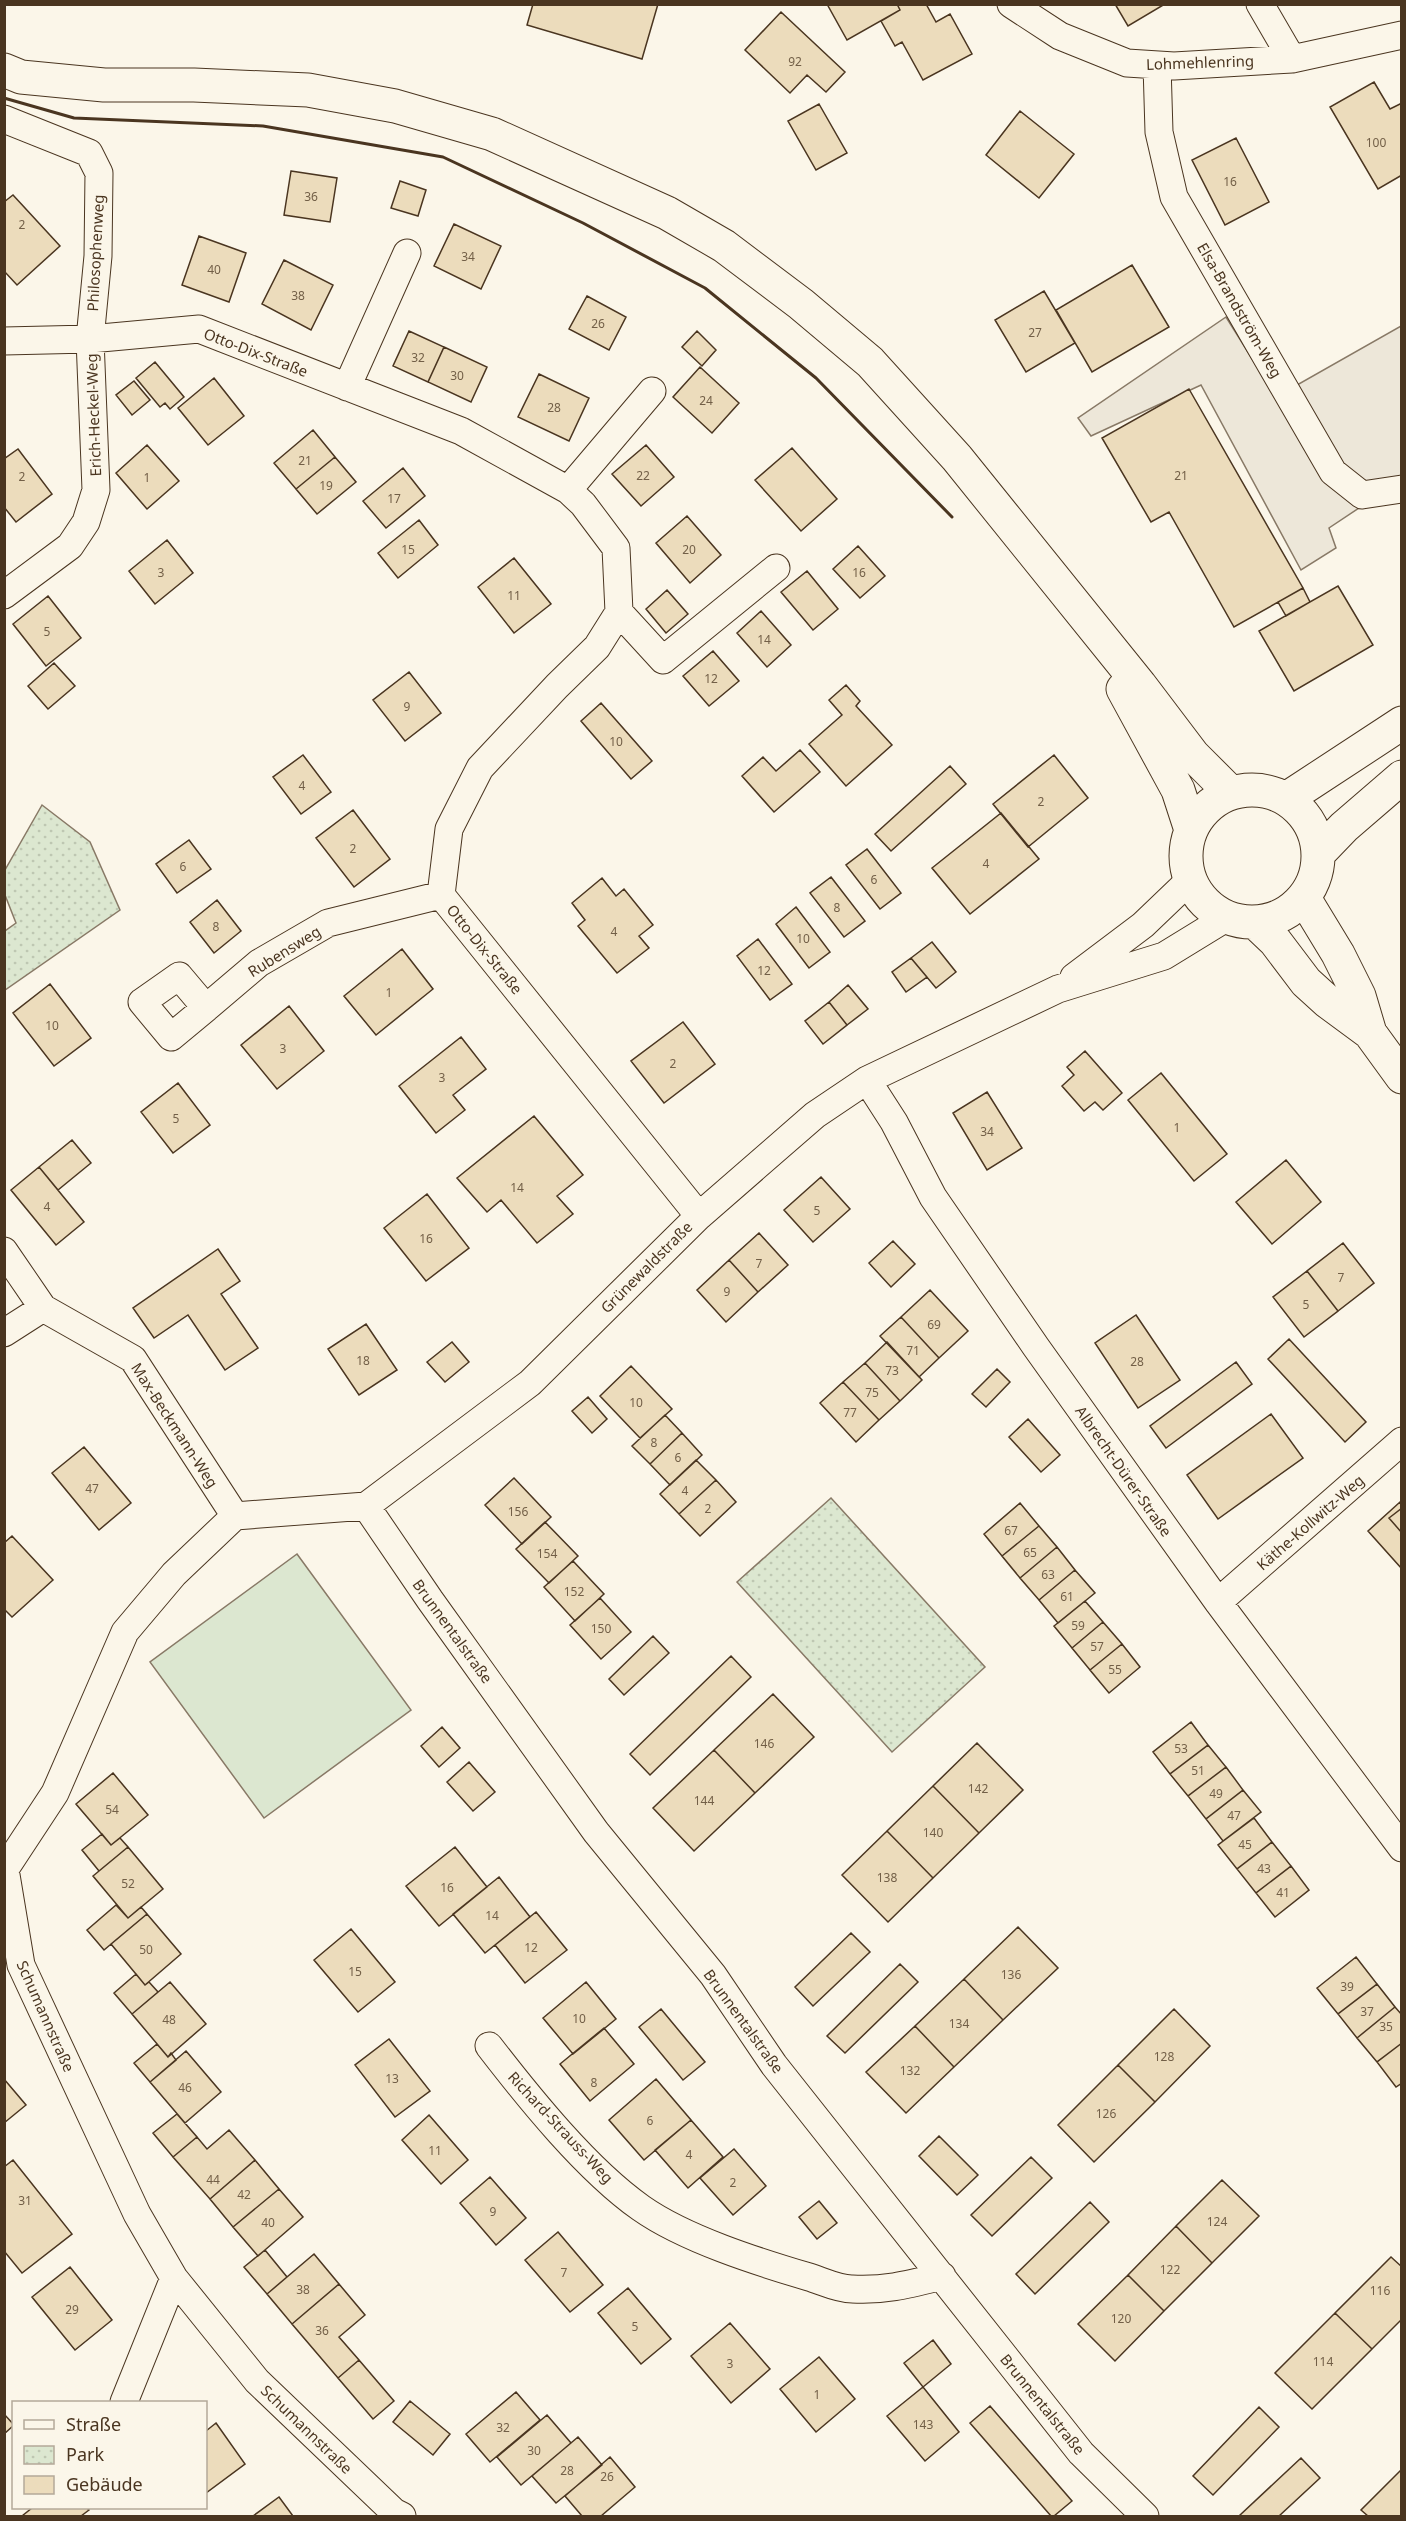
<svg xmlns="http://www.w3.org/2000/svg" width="1406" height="2521" font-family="'Noto Sans',sans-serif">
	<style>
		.park { fill: url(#park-dots); stroke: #887966; stroke-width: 1.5 }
		.pitch { fill: #dce7d0; stroke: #887966; stroke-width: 1.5 }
		.parking { fill: #ede7d9; stroke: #887966; stroke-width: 1.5 }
		.building { fill: #ecdcbc; stroke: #4a3520; stroke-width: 1.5 }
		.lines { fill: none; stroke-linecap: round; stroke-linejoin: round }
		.street-casing { stroke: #4a3520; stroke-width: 29 }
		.secondary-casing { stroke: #4a3520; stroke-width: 35 }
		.street { stroke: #fbf6e9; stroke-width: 27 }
		.secondary { stroke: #fbf6e9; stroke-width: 33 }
		.wall { stroke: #4a3520; stroke-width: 3 }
		.labels { text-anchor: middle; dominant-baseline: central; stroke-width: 4.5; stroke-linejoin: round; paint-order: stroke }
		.number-label { font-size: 12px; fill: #725f47 }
		.street-label { font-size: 15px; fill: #4a3520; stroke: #fbf6e9 }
	</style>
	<defs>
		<pattern id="park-dots" width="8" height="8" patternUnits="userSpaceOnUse" patternTransform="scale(1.5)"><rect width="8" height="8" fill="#dce7d0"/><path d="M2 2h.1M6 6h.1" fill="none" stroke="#bec7b2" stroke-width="1.8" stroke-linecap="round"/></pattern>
	</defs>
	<rect width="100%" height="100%" fill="#fbf6e9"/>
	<path class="park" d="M42,805L90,842L120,910L5,990V931L16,923L5,895V870Z
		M831,1498L985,1667L892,1752L737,1582Z"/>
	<path class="pitch" d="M297,1554L411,1710L264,1818L150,1662Z"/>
	<path class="parking" d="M1226,317L1276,397L1401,326V480L1329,528L1336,548L1301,570L1201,385L1091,436L1078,418Z"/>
	<path class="building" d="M533,4H658L642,59L527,25Z
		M827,4H897L900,10L847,40Z
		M897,4H926L936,22L950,14L972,54L923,80L902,42L895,46L881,21L900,10Z
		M1115,4H1165L1128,26Z
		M781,12L845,72L826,92L807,75L790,93L745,50Z
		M1374,82L1390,109L1402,103V175L1378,189L1330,107Z
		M819,104L847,153L816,170L788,121Z
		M1020,111L1074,154L1039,198L986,155Z
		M1236,138L1269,202L1225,225L1192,160Z
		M291,171L337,178L330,222L284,215Z
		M400,181L426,190L418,216L391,208Z
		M13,195L60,246L17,285L4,271V202Z
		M454,224L501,246L481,289L434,266Z
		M199,236L246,253L229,302L182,285Z
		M284,260L333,285L311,330L262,304Z
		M1132,265L1169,327L1092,372L1056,310Z
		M1044,291L1075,343L1026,372L995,320Z
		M587,296L626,317L609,350L569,329Z
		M409,331L444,347L428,382L393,366Z
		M697,331L716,350L702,366L682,347Z
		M444,347L487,367L471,402L428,382Z
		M155,362L184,397L170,409L165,403L160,407L136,378Z
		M700,367L739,403L712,433L673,397Z
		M539,374L589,398L569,441L518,417Z
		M214,378L244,416L208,445L178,408Z
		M134,381L150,400L132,415L116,395Z
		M1189,389L1303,588L1234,627L1169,512L1151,522L1102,438Z
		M313,430L335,457L296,489L274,463Z
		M147,445L179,481L147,509L116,473Z
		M646,445L674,477L641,506L612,474Z
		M792,448L837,499L801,531L755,480Z
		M18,449L52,494L16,522L4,507V459Z
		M335,457L356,482L317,514L296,489Z
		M403,468L425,496L386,528L363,501Z
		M687,516L721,555L690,583L656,543Z
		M419,520L438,545L398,578L378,553Z
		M167,540L193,573L155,604L129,571Z
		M858,546L885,576L860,598L833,569Z
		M514,558L551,604L514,633L478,587Z
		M807,571L838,609L813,630L781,592Z
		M1338,586L1373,645L1294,691L1259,631Z
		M1303,588L1310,602L1286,616L1278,602Z
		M667,590L688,614L666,633L646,609Z
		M48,596L81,638L46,666L13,624Z
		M761,611L791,645L767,667L737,633Z
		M713,651L739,681L709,706L683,676Z
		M54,663L75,686L48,709L28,686Z
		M409,672L441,713L405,741L373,700Z
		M846,685L860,701L856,706L892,745L846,786L809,744L842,715L829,700Z
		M601,703L652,761L631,779L581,721Z
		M800,750L820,772L774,812L742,776L763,757L776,771Z
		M303,755L331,792L301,814L273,777Z
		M1054,755L1088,798L1028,847L993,804Z
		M950,766L966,784L891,851L875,834Z
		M353,810L390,859L354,887L316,838Z
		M1001,813L1039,859L970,914L932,868Z
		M189,840L211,869L177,893L156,864Z
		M867,849L901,893L880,909L846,865Z
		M831,877L865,921L844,937L810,893Z
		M602,878L616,896L624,889L653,925L639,936L649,948L617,973L578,926L585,920L572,903Z
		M217,900L241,931L214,953L190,922Z
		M796,907L830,952L809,968L776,924Z
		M758,939L792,984L770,1000L737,956Z
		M932,942L956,972L936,988L911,958Z
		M402,949L433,989L376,1035L344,996Z
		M911,958L927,977L906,992L892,972Z
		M50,984L91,1038L54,1066L13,1013Z
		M848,985L868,1009L847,1025L829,1002Z
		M829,1002L847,1025L823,1044L805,1021Z
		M289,1006L324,1051L277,1089L241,1045Z
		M683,1022L715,1064L664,1103L631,1061Z
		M461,1037L486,1069L453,1095L465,1110L436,1133L399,1086Z
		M1085,1051L1122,1093L1103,1110L1095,1102L1084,1111L1062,1086L1074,1075L1067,1067Z
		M1161,1073L1227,1154L1194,1181L1128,1100Z
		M178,1083L210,1125L173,1153L141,1112Z
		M987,1092L1022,1148L987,1170L953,1113Z
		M534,1116L583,1175L557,1196L573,1214L537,1243L501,1200L487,1212L457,1178Z
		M72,1140L91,1163L58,1190L39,1167Z
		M1286,1160L1321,1202L1272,1244L1236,1202Z
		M39,1167L84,1222L56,1245L11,1190Z
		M821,1177L850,1209L813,1242L784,1210Z
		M427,1194L469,1248L426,1281L384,1228Z
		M759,1233L788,1265L758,1292L729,1260Z
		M893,1241L915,1264L891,1287L869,1263Z
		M1343,1243L1374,1283L1338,1311L1307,1271Z
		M218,1249L240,1281L221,1294L258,1348L225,1370L188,1315L154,1338L133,1308Z
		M729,1260L758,1292L726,1322L697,1290Z
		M1307,1271L1338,1311L1304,1337L1273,1297Z
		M930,1290L968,1331L939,1358L901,1317Z
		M1136,1315L1180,1380L1138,1408L1095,1343Z
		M901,1317L939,1358L919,1377L880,1336Z
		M366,1324L397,1370L359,1395L328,1349Z
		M1289,1339L1366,1422L1345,1442L1268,1359Z
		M452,1342L469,1362L445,1382L427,1362Z
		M887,1342L922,1380L900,1401L865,1363Z
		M1236,1362L1252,1384L1166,1448L1150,1426Z
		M865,1363L900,1401L879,1420L843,1382Z
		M631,1366L672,1409L640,1438L600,1396Z
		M997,1369L1010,1382L986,1407L972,1394Z
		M843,1382L879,1420L856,1442L820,1403Z
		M588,1397L607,1419L592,1433L572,1411Z
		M1271,1414L1303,1458L1218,1519L1187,1475Z
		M665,1415L682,1433L650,1464L632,1446Z
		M1028,1419L1060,1455L1041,1472L1009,1437Z
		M682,1433L702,1455L670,1485L650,1464Z
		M84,1447L131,1503L99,1530L52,1473Z
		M696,1460L716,1480L679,1514L660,1494Z
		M514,1478L551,1517L522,1544L485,1505Z
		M716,1480L736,1502L700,1536L679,1514Z
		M1400,1502L1402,1508L1389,1518L1402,1533V1569L1368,1531Z
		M1020,1503L1039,1526L1002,1556L984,1534Z
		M1402,1508V1533L1389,1518Z
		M545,1522L578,1556L549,1583L516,1549Z
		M1039,1526L1057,1547L1020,1578L1002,1556Z
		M12,1536L53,1580L12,1617L4,1609V1543Z
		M1057,1547L1075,1570L1039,1600L1020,1578Z
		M573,1561L604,1594L575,1621L544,1587Z
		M1075,1570L1095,1593L1058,1623L1039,1600Z
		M600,1598L631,1632L601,1659L570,1625Z
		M1085,1601L1103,1622L1072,1648L1054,1626Z
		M1103,1622L1122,1644L1090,1670L1072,1648Z
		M653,1636L669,1653L624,1695L609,1679Z
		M1122,1644L1140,1667L1109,1693L1090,1670Z
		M731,1656L751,1677L650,1775L630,1754Z
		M773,1694L814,1737L755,1793L714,1750Z
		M1191,1722L1208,1745L1170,1774L1153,1752Z
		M442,1727L460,1748L439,1767L421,1746Z
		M977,1743L1023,1790L979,1833L933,1786Z
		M1208,1745L1226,1767L1188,1796L1170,1774Z
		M714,1750L755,1793L694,1851L653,1808Z
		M469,1762L495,1792L473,1811L447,1782Z
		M1226,1767L1243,1790L1206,1819L1188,1796Z
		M113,1773L148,1815L111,1845L76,1804Z
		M933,1786L979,1833L933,1878L887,1831Z
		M1243,1790L1261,1812L1223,1841L1206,1819Z
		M1254,1818L1272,1842L1237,1869L1218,1845Z
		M887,1831L933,1878L888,1922L842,1875Z
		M102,1834L111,1845L120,1838L128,1847L99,1871L82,1850Z
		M1272,1842L1291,1866L1256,1893L1237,1869Z
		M128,1847L163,1889L128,1918L93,1876Z
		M455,1847L487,1887L439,1926L406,1886Z
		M1291,1866L1309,1890L1275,1917L1256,1893Z
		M499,1877L530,1917L485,1953L453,1914Z
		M116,1905L128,1918L141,1907L147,1914L104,1950L87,1930Z
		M536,1912L567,1950L525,1983L495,1945Z
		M147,1914L181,1954L145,1985L111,1944Z
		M1018,1927L1058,1968L1003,2020L964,1979Z
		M351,1929L395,1982L358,2012L314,1960Z
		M851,1933L870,1952L813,2006L795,1987Z
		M1356,1957L1377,1984L1338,2014L1317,1988Z
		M900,1964L918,1982L845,2053L827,2036Z
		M136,1974L145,1985L149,1982L158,1992L132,2014L114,1993Z
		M964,1979L1003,2020L954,2067L915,2026Z
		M170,1982L206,2024L168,2057L132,2014Z
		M586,1982L616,2019L573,2054L543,2018Z
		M1377,1984L1395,2007L1357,2038L1338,2014Z
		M1395,2007L1402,2015V2043L1377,2062L1357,2038Z
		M661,2009L705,2062L683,2080L639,2027Z
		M1174,2009L1210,2046L1155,2102L1118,2065Z
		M915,2026L954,2067L906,2113L866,2072Z
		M604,2028L634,2064L590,2101L560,2064Z
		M389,2039L430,2091L395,2117L355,2065Z
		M1402,2043V2083L1396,2087L1377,2062Z
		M157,2044L168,2057L171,2053L176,2060L150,2082L134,2063Z
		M186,2051L221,2092L185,2123L150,2082Z
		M1118,2065L1155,2102L1094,2162L1058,2125Z
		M4,2079L26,2105L4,2123Z
		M656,2079L691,2120L644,2160L609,2120Z
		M177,2114L197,2137L173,2157L153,2133Z
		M429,2115L468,2160L441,2184L402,2140Z
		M691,2120L723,2157L688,2188L655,2150Z
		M229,2130L255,2160L210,2199L173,2157L197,2137L207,2149Z
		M939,2136L978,2175L957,2195L919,2156Z
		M734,2149L766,2186L733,2215L700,2178Z
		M1031,2157L1052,2178L992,2236L971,2215Z
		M13,2160L72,2234L22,2273L4,2251V2167Z
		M255,2160L279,2189L233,2227L210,2199Z
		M490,2177L526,2218L496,2245L460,2203Z
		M1222,2180L1259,2216L1212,2263L1176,2226Z
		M279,2189L303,2217L258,2256L233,2227Z
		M819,2201L837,2223L817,2239L799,2217Z
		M1090,2202L1109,2222L1035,2294L1016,2274Z
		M1176,2226L1212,2263L1164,2311L1128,2275Z
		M558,2232L603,2285L570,2312L525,2260Z
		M265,2250L287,2277L267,2294L244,2267Z
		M314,2254L339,2284L292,2324L267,2294Z
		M1391,2257L1402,2267V2319L1372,2349L1335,2313Z
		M70,2267L112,2320L75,2350L32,2297Z
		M1128,2275L1164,2311L1115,2361L1078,2324Z
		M339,2284L365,2315L339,2337L359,2360L338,2378L292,2324Z
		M628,2288L671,2339L641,2364L598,2313Z
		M1335,2313L1372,2349L1312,2409L1275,2373Z
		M730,2323L770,2369L731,2403L691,2356Z
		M933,2340L951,2364L923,2387L904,2363Z
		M819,2357L855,2399L816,2432L780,2389Z
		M359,2360L394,2401L373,2419L338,2378Z
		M923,2387L959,2432L925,2461L887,2416Z
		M516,2392L540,2420L490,2462L466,2434Z
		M410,2401L450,2434L433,2455L393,2422Z
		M990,2406L1072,2501L1054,2516H1051L970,2423Z
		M1259,2407L1279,2427L1213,2495L1193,2476Z
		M4,2414L14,2425L4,2434Z
		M547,2415L571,2443L521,2485L497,2457Z
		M216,2423L245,2464L206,2493V2431Z
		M578,2437L602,2465L556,2503L532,2476Z
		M610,2457L635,2487L601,2516H582L565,2496Z
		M1301,2458L1320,2478L1279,2516H1239Z
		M1402,2469V2516H1368L1361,2510Z
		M279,2497L293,2516H253Z
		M32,2508H87L89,2510L81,2516H22Z"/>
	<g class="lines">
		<g class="street-casing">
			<path id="street" d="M1011,4L1060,36L1127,63L1174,66L1292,59L1402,35
				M1260,4L1292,59
				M1157,65L1159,132L1174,197L1333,472L1362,495L1402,489
				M4,119L89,153L99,173L98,256L90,339L96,490L86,522L70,546L4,595
				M4,341L90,339L199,329L461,431L568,490L583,504L616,548L619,612L597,647L557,686L480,768L449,829L441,895L699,1216
				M347,387L407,253
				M568,490L652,391
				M619,612L663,660L776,568
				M1074,977L1143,925L1190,880
				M206,1008L171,1037L142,1002L179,976L206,1008L259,963L328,923L441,895
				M867,1080L894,1122L933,1197L1036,1347L1218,1602L1402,1848
				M4,1251L43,1308L133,1359L235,1516
				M4,1333L43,1308
				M366,1506L430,1600L596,1832L713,1975L774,2065L1081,2453L1145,2516
				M235,1516L174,1574L125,1632L55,1793L5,1869L21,1965L137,2214L174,2278L257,2381L394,2512L402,2516
				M235,1516L366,1506L530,1383L699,1216L815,1115L867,1080L1058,989L1164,956L1226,918
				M1218,1602L1402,1441
				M489,2046C529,2098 587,2170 641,2208C685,2239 758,2262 809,2277C822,2281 838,2289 852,2289C885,2291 910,2284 942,2276
				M124,2402L174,2278"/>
		</g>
		<g class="secondary-casing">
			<path id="secondary" d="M4,70L21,77L104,85H194L308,90L395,106L492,134L667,213L724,246L801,304L870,362L957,458L1140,685L1193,755L1231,793
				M1123,689L1178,790L1191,830
				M1186 856a66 66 0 1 1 132 0a66 66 0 1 1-132 0Z
				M1286,799L1402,723
				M1318,854L1344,827L1402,777
				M1304,898L1338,954L1359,996L1370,1033L1402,1077
				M1255,922L1275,941L1306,982L1328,1002L1370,1033"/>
		</g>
		<use href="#street" class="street"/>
		<use href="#secondary" class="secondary"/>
		<path class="wall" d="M4,98L74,118L263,126L443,157L583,223L705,288L816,378L952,517"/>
	</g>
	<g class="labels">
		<g class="number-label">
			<text x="795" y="61">92</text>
			<text x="1376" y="142">100</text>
			<text x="1230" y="181">16</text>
			<text x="311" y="196">36</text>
			<text x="22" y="224">2</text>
			<text x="468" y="256">34</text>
			<text x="214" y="269">40</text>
			<text x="298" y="295">38</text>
			<text x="598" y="323">26</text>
			<text x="1035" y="332">27</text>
			<text x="418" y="357">32</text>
			<text x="457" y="375">30</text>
			<text x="706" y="400">24</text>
			<text x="554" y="407">28</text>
			<text x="305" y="460">21</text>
			<text x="643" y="475">22</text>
			<text x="1181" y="475">21</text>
			<text x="22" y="476">2</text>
			<text x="147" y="477">1</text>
			<text x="326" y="485">19</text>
			<text x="394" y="498">17</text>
			<text x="408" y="549">15</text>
			<text x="689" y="549">20</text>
			<text x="161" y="572">3</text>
			<text x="859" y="572">16</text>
			<text x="514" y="595">11</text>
			<text x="47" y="631">5</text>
			<text x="764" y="639">14</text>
			<text x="711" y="678">12</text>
			<text x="407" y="706">9</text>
			<text x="616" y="741">10</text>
			<text x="302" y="785">4</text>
			<text x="1041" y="801">2</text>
			<text x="353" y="848">2</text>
			<text x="986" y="863">4</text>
			<text x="183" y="866">6</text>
			<text x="874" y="879">6</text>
			<text x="837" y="907">8</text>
			<text x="216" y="926">8</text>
			<text x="614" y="931">4</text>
			<text x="803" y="938">10</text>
			<text x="764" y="970">12</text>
			<text x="389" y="992">1</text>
			<text x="52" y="1025">10</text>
			<text x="283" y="1048">3</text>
			<text x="673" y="1063">2</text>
			<text x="442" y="1077">3</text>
			<text x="176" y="1118">5</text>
			<text x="1177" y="1127">1</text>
			<text x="987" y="1131">34</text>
			<text x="517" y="1187">14</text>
			<text x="47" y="1206">4</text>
			<text x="817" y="1210">5</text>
			<text x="426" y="1238">16</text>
			<text x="759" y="1263">7</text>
			<text x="1341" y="1277">7</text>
			<text x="727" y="1291">9</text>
			<text x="1306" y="1304">5</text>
			<text x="934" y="1324">69</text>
			<text x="913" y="1350">71</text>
			<text x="363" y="1360">18</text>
			<text x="1137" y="1361">28</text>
			<text x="892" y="1370">73</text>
			<text x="872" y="1392">75</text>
			<text x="636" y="1402">10</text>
			<text x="850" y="1412">77</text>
			<text x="654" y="1442">8</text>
			<text x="678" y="1457">6</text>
			<text x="92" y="1488">47</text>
			<text x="685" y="1490">4</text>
			<text x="708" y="1508">2</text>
			<text x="518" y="1511">156</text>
			<text x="1011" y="1530">67</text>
			<text x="1030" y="1552">65</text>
			<text x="547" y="1553">154</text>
			<text x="1048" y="1574">63</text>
			<text x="574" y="1591">152</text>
			<text x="1067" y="1596">61</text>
			<text x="1078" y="1625">59</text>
			<text x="601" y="1628">150</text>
			<text x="1097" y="1646">57</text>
			<text x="1115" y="1669">55</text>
			<text x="764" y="1743">146</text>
			<text x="1181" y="1748">53</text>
			<text x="1198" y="1770">51</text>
			<text x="978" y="1788">142</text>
			<text x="1216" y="1793">49</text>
			<text x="704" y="1800">144</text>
			<text x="112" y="1809">54</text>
			<text x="1234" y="1815">47</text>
			<text x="933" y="1832">140</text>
			<text x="1245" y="1844">45</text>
			<text x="1264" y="1868">43</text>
			<text x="887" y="1877">138</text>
			<text x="128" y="1883">52</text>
			<text x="447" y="1887">16</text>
			<text x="1283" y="1892">41</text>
			<text x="492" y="1915">14</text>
			<text x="531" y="1947">12</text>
			<text x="146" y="1949">50</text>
			<text x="355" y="1971">15</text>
			<text x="1011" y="1974">136</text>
			<text x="1347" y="1986">39</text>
			<text x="1367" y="2011">37</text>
			<text x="579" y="2018">10</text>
			<text x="169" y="2019">48</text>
			<text x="959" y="2023">134</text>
			<text x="1386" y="2026">35</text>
			<text x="1164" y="2056">128</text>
			<text x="910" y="2070">132</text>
			<text x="392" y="2078">13</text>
			<text x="594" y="2082">8</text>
			<text x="185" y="2087">46</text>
			<text x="1106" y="2113">126</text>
			<text x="650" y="2120">6</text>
			<text x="435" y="2150">11</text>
			<text x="689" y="2154">4</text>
			<text x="213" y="2179">44</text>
			<text x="733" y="2182">2</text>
			<text x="244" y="2194">42</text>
			<text x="25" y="2200">31</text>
			<text x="493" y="2211">9</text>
			<text x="1217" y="2221">124</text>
			<text x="268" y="2222">40</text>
			<text x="1170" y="2269">122</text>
			<text x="564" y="2272">7</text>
			<text x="303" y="2289">38</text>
			<text x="1380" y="2290">116</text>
			<text x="72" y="2309">29</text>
			<text x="1121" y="2318">120</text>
			<text x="635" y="2326">5</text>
			<text x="322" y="2330">36</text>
			<text x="1323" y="2361">114</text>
			<text x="730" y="2363">3</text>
			<text x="817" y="2394">1</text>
			<text x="923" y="2424">143</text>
			<text x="503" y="2427">32</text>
			<text x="534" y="2450">30</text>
			<text x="567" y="2470">28</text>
			<text x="607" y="2476">26</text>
		</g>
		<g class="street-label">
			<text transform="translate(1200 62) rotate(-2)">Lohmehlenring</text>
			<text transform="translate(95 253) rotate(-87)">Philosophenweg</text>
			<text transform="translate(1240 310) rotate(60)">Elsa-Brandström-Weg</text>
			<text transform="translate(256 352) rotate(21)">Otto-Dix-Straße</text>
			<text transform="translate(93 415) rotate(-92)">Erich-Heckel-Weg</text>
			<text transform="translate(485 949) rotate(51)">Otto-Dix-Straße</text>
			<text transform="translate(284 951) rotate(-32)">Rubensweg</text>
			<text transform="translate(646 1267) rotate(-45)">Grünewaldstraße</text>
			<text transform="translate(175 1425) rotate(57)">Max-Beckmann-Weg</text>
			<text transform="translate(1124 1471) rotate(55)">Albrecht-Dürer-Straße</text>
			<text transform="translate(1310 1522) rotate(-41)">Käthe-Kollwitz-Weg</text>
			<text transform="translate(453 1631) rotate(54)">Brunnentalstraße</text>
			<text transform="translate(46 2016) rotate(66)">Schumannstraße</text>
			<text transform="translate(744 2021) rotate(54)">Brunnentalstraße</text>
			<text transform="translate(561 2127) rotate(47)">Richard-Strauss-Weg</text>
			<text transform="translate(1043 2404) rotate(51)">Brunnentalstraße</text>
			<text transform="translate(307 2429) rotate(44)">Schumannstraße</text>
		</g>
	</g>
	<rect width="1406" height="2521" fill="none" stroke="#4a3520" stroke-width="12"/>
	<rect x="12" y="2401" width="195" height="108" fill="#fbf6e9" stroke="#b4a999" stroke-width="1.5"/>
	<rect x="24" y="2420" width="30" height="9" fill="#fbf6e9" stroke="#b4a999" stroke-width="1.5"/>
	<text x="66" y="2431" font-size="18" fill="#4a3520">Straße</text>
	<rect x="24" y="2446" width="30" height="18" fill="url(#park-dots)" stroke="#b4a999" stroke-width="1.5"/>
	<text x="66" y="2461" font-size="18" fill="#4a3520">Park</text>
	<rect x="24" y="2476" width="30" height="18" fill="#ecdcbc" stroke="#b4a999" stroke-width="1.5"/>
	<text x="66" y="2491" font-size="18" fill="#4a3520">Gebäude</text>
</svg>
